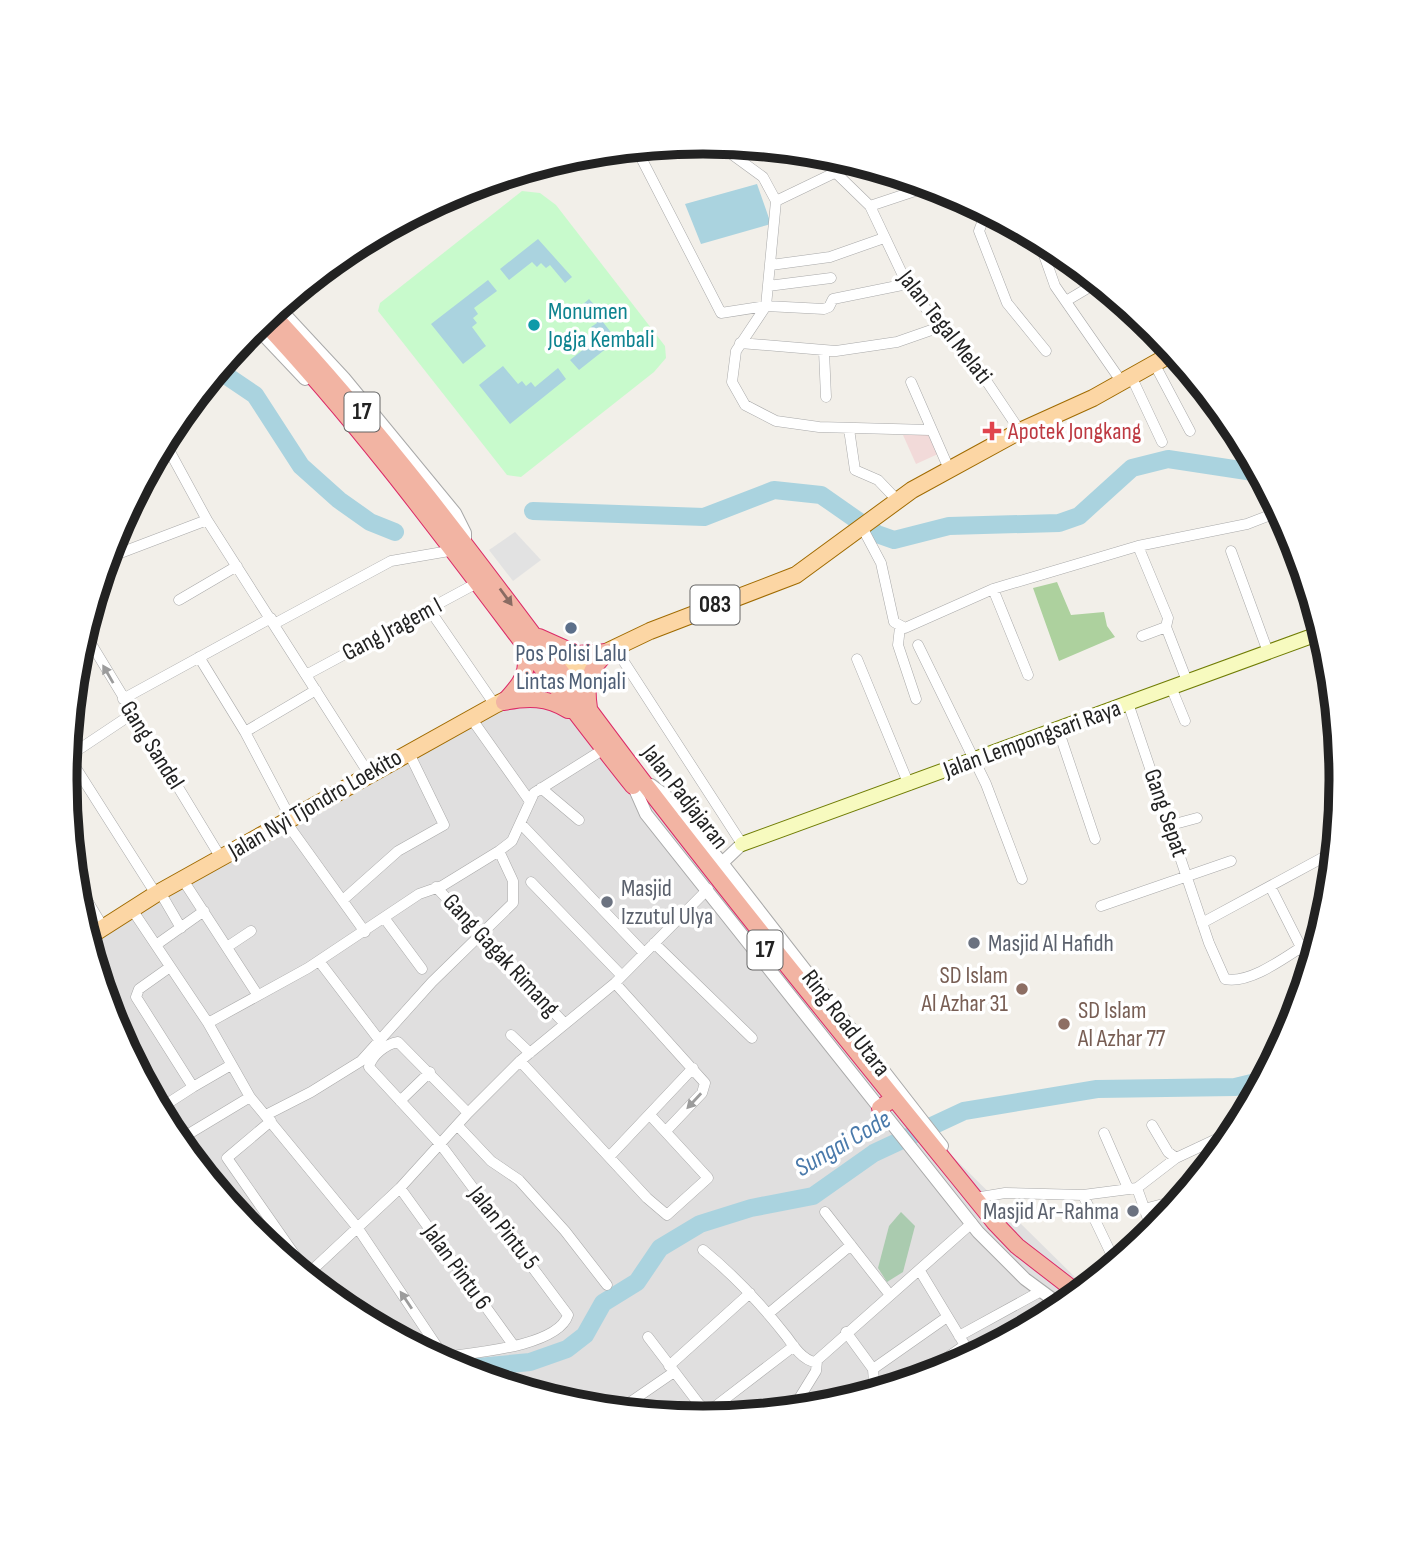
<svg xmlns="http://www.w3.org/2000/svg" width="1407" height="1560" font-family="'Sofia Sans Condensed',sans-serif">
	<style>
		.residential { fill: #e0dfdf }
		.commercial { fill: #f2dad9 }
		.forest { fill: #add19e }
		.cemetery { fill: #aacbaf }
		.park { fill: #c8facc }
		.parking { fill: #e2e2e2 }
		.water { fill: #aad3df }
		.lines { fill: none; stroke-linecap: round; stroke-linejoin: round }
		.river { stroke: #aad3df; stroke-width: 18 }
		.minor-casing { stroke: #a9a9a9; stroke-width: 11 }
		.tertiary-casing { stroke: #a9a9a9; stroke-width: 14 }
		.secondary-casing { stroke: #707d05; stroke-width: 16 }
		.primary-casing { stroke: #a06b00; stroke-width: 18 }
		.trunk-casing { stroke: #dc2a67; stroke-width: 18 }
		.minor { stroke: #fff; stroke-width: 10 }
		.tertiary { stroke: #fff; stroke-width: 12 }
		.secondary { stroke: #f7fabf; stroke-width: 14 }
		.primary { stroke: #fcd6a4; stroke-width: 16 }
		.trunk { stroke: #f2b4a3; stroke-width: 16 }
		.oneway { fill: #8a6b62 }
		.oneway2 { fill: #9c9c9c }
		.culture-dot { fill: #0f9aa8; stroke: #fff; stroke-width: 2.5 }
		.health-dot { fill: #e0444e; stroke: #fff; stroke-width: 2.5 }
		.service-dot { fill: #5c6f8a; stroke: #fff; stroke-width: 2.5 }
		.worship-dot { fill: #6b7280; stroke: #fff; stroke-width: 2.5 }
		.education-dot { fill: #8d6e63; stroke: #fff; stroke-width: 2.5 }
		.labels { text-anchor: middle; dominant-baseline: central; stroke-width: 7; stroke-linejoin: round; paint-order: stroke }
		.shield { fill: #fff; stroke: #646464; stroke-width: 2 }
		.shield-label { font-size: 23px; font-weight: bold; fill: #222 }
		.culture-label { font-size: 24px; fill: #0d838f; stroke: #fff; text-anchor: start }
		.street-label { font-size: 24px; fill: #222; stroke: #fff }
		.health-label { font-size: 24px; fill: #be3a42; stroke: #fff; text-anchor: start }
		.service-label { font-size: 24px; fill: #4e5e75; stroke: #fff }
		.worship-label { font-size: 24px; fill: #5b616d; stroke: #fff; text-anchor: start }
		.education-label { font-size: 24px; fill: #785e54; stroke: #fff; text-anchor: end }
		.water-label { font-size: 26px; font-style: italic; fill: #4a7aab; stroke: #fff }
		.rim { fill: none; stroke: #222; stroke-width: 9 }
	</style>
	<rect width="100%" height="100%" fill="#f2efe9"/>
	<path class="residential" d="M562,673L890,1095L1086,1288L1058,1311L948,1370L828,1407L703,1419L579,1406L459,1370L348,1311L252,1231L172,1135L113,1024L88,940Z"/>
	<path class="commercial" d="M928,434L938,454L916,464L903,435Z"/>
	<path class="forest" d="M1057,582L1071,615L1104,612L1107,626L1115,637L1059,661L1033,588Z"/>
	<path class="cemetery" d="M901,1212L915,1226L903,1272L887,1282L878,1268L889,1226Z"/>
	<path class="park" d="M522,191L540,193L556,205L665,346L666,358L654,372L521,477L507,475L378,311L380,303Z"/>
	<path class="parking" d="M515,532L541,560L513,581L489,550Z"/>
	<path class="water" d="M757,184L771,224L701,244L685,204Z
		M538,239L572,277L565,283L550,265L546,268L541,263L537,267L532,262L509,280L500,269Z
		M488,280L497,291L474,308L478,314L473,318L477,323L472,327L486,346L463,364L431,324Z
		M589,299L598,309L595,312L617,340L579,370L570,360L594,341L590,337L595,332L591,327L597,323L582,305Z
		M503,366L518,384L522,381L526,386L531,382L535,387L558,368L566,379L510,424L479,385Z"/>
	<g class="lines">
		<path class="river" d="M218,370L255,395L301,466L339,500L370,522L395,532
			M533,511L704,517L774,490L821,495L877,534L894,540L949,526L1059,523L1079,516L1132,468L1168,459L1260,473
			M457,1369L530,1362L567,1349L585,1335L603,1303L637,1282L660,1248L700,1224L751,1208L813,1196L874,1153L964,1111L1097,1089L1235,1087L1264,1080"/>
		<g class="minor-casing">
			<path id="minor" d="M715,142L763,177L776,201L766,306L736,351L732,382L745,405L776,421L819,427L930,430
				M636,148L721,313L766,306L824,309L829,307L833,299L907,284
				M826,153L835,172L870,206L907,284L940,327L973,361L1020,431
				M914,180L920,190
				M460,190L518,172
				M776,201L857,162
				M870,206L933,185
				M982,208L985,215L979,231L1007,303L1046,351
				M1038,238L1055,286L1121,381
				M335,260L389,233L401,221
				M771,265L830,257L884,238
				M768,286L831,278
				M1066,301L1098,282
				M740,343L836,351L897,342L940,327
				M824,351L826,397
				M1155,365L1190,431
				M1131,376L1162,442
				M911,382L949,469
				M849,429L855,470L878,480L898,501
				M164,441L207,520L369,774
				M863,529L881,563L894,622L905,628L993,589L1138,546L1247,524L1281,511
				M1138,546L1168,618L1166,627L1142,636
				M1231,551L1268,652
				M107,558L207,520
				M993,589L1028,675
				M179,600L237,566
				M429,609L495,705
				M274,624L391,561L449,551
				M900,627L898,645L916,699
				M1166,627L1187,681
				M84,632L221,858
				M918,645L986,784L1022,879
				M615,648L742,844
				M199,657L245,732L316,690
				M857,659L909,785
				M306,675L477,583
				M1171,687L1185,721
				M123,699L271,618
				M1128,703L1209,943L1225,979C1254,985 1295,949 1321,935
				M471,718L529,800
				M1058,729L1095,839
				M245,732L291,819
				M81,748L132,714
				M67,754L156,894
				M66,772L75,766
				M541,788L579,820
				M286,822L365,932
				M522,825L644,953
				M1171,825L1197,818
				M75,880L103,927
				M183,880L257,994
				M531,882L622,976
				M436,887L565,1024
				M1271,888L1311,967
				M160,892L181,928
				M344,899L398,851L444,825L408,751
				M1101,906L1231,861
				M131,908L208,1023L250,1097L357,1227L444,1357
				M385,919L422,969
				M1202,923L1335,851
				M654,943L752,1038
				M156,945L204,911
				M227,947L251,931
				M319,961L380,1041
				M170,967L139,989L136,997L193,1087L231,1065
				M615,983L705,1083L702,1093L666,1131
				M208,1023L308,968L419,894L442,886L499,851L512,841L534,793L604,749
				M511,1035L530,1053
				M520,1061L647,1198L667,1215L708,1178L650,1115
				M400,1101L430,1072
				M159,1109L193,1087
				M266,1115L311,1092L361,1061L432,982L513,903V881L499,851
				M271,1121L227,1158L315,1284
				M1152,1125L1168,1152L1176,1158
				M458,1126L491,1161L519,1180L565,1231L607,1285
				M1104,1133L1128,1188
				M177,1141L250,1097
				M610,1156L693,1068
				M400,1188L514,1346
				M1137,1188L1153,1233
				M1083,1195L1116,1264
				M975,1198L1005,1193L1083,1195L1137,1188L1176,1158L1223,1136L1231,1140
				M1144,1209L1182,1199
				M825,1212L890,1295
				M703,1250C735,1276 762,1305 787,1337C794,1347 803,1360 815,1362L972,1223
				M920,1271L972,1357
				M308,1274L400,1188L468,1113L520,1061L615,983L708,889
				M768,1314L851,1245
				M846,1332L873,1369
				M959,1336L1041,1291
				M648,1337L699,1404
				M437,1358C468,1353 557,1348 568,1315L441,1145L369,1067C372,1055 386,1044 398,1042L468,1113
				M669,1366L750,1293
				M915,1380L965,1345
				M849,1400L874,1382L873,1369L947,1317
				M606,1409L620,1402L629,1403L674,1372
				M792,1410L816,1371L817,1361
				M683,1417L699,1404L708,1412L794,1346"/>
		</g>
		<g class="tertiary-casing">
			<path id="tertiary" d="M278,307L344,378L455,513L465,533V543
				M255,326L305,379
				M651,785L666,796L722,863L942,1146
				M634,787L646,814L978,1232L1025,1279L1063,1307
				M722,863L742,844"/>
		</g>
		<g class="secondary-casing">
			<path id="secondary" d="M742,844L1323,632"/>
		</g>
		<g class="primary-casing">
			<path id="primary" d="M87,938L156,894L495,705L650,631L796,575L912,490L1020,431L1093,398L1175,352"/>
		</g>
		<g class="trunk-casing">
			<path id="trunk" d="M271,313C409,460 520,619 641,779C756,929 876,1076 995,1223L1017,1246L1079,1294
				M262,320C398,465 509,631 633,786
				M539,637L577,654L608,652
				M504,702C528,697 547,697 568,710
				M504,702C520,685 530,673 525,649
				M589,708C585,682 589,669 608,652
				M880,1108L887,1103"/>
		</g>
		<use href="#minor" class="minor"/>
		<use href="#tertiary" class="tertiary"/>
		<use href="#secondary" class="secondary"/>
		<use href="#primary" class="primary"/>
		<use href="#trunk" class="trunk"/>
	</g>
	<defs><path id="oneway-solid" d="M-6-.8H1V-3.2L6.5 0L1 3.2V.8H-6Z" transform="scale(1.75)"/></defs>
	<use class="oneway" href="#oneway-solid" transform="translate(506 597) rotate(54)"/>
	<g class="oneway2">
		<use href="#oneway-solid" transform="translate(108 674) rotate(-120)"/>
		<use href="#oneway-solid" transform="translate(694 1101) rotate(133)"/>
		<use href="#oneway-solid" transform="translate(406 1300) rotate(-124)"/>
	</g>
	<circle class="culture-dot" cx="534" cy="325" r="7"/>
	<path class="health-dot" d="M988.5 420.5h7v7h7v7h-7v7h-7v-7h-7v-7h7z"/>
	<circle class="service-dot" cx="571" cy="628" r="7"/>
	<g class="worship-dot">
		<circle cx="607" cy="902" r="7"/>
		<circle cx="974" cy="943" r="7"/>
		<circle cx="1133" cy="1211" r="7"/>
	</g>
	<g class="education-dot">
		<circle cx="1022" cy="989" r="7"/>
		<circle cx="1064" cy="1024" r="7"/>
	</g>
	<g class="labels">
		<g class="shield">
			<rect x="344.5" y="392.5" width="35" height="39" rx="5"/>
			<rect x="690.5" y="585.5" width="49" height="39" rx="5"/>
			<rect x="747.5" y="930.5" width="35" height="39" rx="5"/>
		</g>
		<g class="shield-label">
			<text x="362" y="412">17</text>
			<text x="715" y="605">083</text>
			<text x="765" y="950">17</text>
		</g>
		<g class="culture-label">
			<text x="548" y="311">Monumen<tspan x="548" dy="28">Jogja Kembali</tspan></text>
		</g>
		<g class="street-label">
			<text transform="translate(945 327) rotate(52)">Jalan Tegal Melati</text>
			<text transform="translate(392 629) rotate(-28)">Gang Jragem I</text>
			<text transform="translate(1032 739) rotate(-20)">Jalan Lempongsari Raya</text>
			<text transform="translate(152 745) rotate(58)">Gang Sandel</text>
			<text transform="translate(685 797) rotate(52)">Jalan Padjajaran</text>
			<text transform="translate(315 804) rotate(-30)">Jalan Nyi Tjondro Loekito</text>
			<text transform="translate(1166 813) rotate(71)">Gang Sepat</text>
			<text transform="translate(501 955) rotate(47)">Gang Gagak Rimang</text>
			<text transform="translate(846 1023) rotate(52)">Ring Road Utara</text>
			<text transform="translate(504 1228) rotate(52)">Jalan Pintu 5</text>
			<text transform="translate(457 1267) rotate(54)">Jalan Pintu 6</text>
		</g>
		<g class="health-label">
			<text x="1008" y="431">Apotek Jongkang</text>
		</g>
		<g class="service-label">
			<text x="571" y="653">Pos Polisi Lalu<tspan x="571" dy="28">Lintas Monjali</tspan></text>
		</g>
		<g class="worship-label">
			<text x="621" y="888">Masjid<tspan x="621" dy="28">Izzutul Ulya</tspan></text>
			<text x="988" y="943">Masjid Al Hafidh</text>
			<text x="1119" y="1211" text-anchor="end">Masjid Ar-Rahma</text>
		</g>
		<g class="education-label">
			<text x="1008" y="975">SD Islam<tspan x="1008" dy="28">Al Azhar 31</tspan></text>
			<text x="1078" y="1010" text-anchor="start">SD Islam<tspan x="1078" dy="28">Al Azhar 77</tspan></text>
		</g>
		<g class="water-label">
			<text transform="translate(843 1144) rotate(-30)">Sungai Code</text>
		</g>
	</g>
	<path d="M0 0H1407V1560H0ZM77 780a626 626 0 1 1 1252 0a626 626 0 1 1-1252 0Z" fill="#fff" fill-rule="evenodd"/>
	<path class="rim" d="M77 780a626 626 0 1 1 1252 0a626 626 0 1 1-1252 0Z"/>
</svg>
